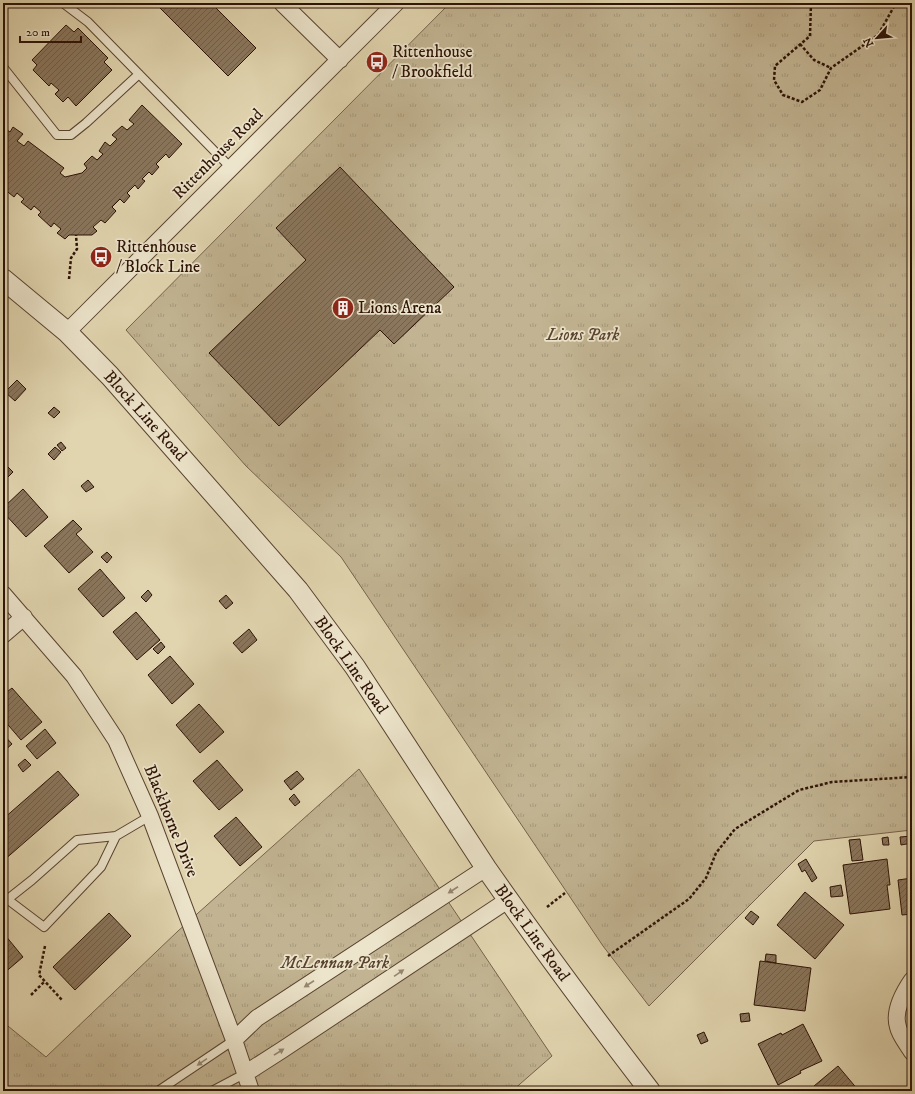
<svg xmlns="http://www.w3.org/2000/svg" width="915" height="1094" font-family="'IM FELL DW Pica',serif">
	<style>
		.park { fill: url(#park-tufts); stroke: #77634c }
		.building { fill: url(#building-hatch); stroke: #2c1206 }
		.lines { fill: none; stroke-linecap: round; stroke-linejoin: round }
		.service-casing { stroke: #594330; stroke-width: 10 }
		.minor-casing { stroke: #594330; stroke-width: 18 }
		.tertiary-casing { stroke: #594330; stroke-width: 22 }
		.path { stroke: #2c1206; stroke-width: 2.5; stroke-dasharray: 3 2; stroke-linecap: butt }
		.service { stroke: #ece4cb; stroke-width: 8 }
		.minor { stroke: #ece4cb; stroke-width: 16 }
		.tertiary { stroke: #ece4cb; stroke-width: 20 }
		.oneway { fill: #968672 }
		.labels { text-anchor: middle; dominant-baseline: central; stroke-width: 3.5; stroke-linejoin: round; paint-order: stroke }
		.poi-label { font-size: 17px; fill: #2c1206; stroke: #ece4cb; text-anchor: start }
		.street-label { font-size: 17px; fill: #2c1206; stroke: #ece4cb }
		.park-label { font-size: 17px; font-style: italic; fill: #594330; stroke: #ece4cb }
	</style>
	<defs>
		<pattern id="park-tufts" width="24" height="20" patternUnits="userSpaceOnUse"><rect width="24" height="20" fill="#c2b492"/><path d="M3 7l-1-3M5 7V3M7 7l1-3M15 17l-1-3M17 17v-4M19 17l1-3" fill="none" stroke="#a79a7c"/></pattern>
		<pattern id="building-hatch" width="6" height="6" patternUnits="userSpaceOnUse"><rect width="6" height="6" fill="#8a775e"/><path d="M-1 1l2-2M0 6l6-6M5 7l2-2" fill="none" stroke="#71604c"/></pattern>
	</defs>
	<rect width="100%" height="100%" fill="#e1d5af"/>
	<filter id="stains"><feTurbulence type="fractalNoise" baseFrequency=".005" numOctaves="4"/><feColorMatrix values="0 0 0 0 .2 0 0 0 0 .09 0 0 0 0 .02 0 0 0 .5 -.17"/></filter>
	<radialGradient id="worn" r=".72"><stop offset=".6" stop-color="#630" stop-opacity="0"/><stop offset="1" stop-color="#630" stop-opacity=".3"/></radialGradient>
	<path class="park" d="M450,3H912V830L814,841L649,1006L603,946L341,557L246,466L126,330Z
		M359,769L552,1056L512,1091H3V1022L46,1057L178,931Z"/>
	<path class="building" d="M159,3H211L256,48L228,76L157,5Z
		M66,25L74,32L78,28L108,58L104,62L112,70L76,106L68,97L63,102L55,94L59,90L51,83L49,86L33,70L37,65L32,60Z
		M142,105L182,144L169,158L166,154L156,164L159,167L152,175L149,172L142,179L145,181L138,189L135,185L127,193L130,196L124,203L120,199L112,207L116,211L105,223L101,220L93,227L97,231L92,235H69L65,239L57,233L61,229L54,223L51,227L38,215L41,212L34,206L31,210L21,202L24,199L17,193L14,197L3,188V127L10,132L13,127L23,134L17,141L24,146L28,141L64,168L60,173L65,177L82,173L87,168L84,164L92,156L97,160L103,154L99,151L105,142L110,146L117,139L112,135L122,126L127,130L134,124L129,120Z
		M340,167L454,287L394,344L380,330L279,426L209,353L306,260L276,228Z
		M17,380L26,389L15,401L5,392Z
		M54,407L60,412L54,418L48,413Z
		M61,442L66,448L62,451L57,445Z
		M55,447L61,452L54,460L48,454Z
		M3,462L13,472L3,482Z
		M88,480L94,487L86,492L81,486Z
		M23,489L48,517L26,537L3,512V508Z
		M73,520L82,529L76,534L93,552L69,573L44,546Z
		M107,552L112,557L107,563L101,557Z
		M100,569L125,598L103,617L78,589Z
		M148,590L152,595L146,602L141,597Z
		M226,595L233,603L226,609L219,601Z
		M136,612L160,640L137,660L113,632Z
		M249,629L257,640L242,653L233,643Z
		M161,642L165,647L158,654L153,649Z
		M170,656L194,684L172,704L148,675Z
		M12,688L42,722L21,740L3,719V695Z
		M199,704L224,732L200,753L176,725Z
		M45,729L56,743L37,759L26,746Z
		M3,734L12,744L3,752Z
		M25,759L31,765L23,772L18,765Z
		M217,760L243,790L219,810L193,781Z
		M58,771L79,795L3,861V819Z
		M297,771L304,779L291,790L284,781Z
		M294,794L300,802L295,806L289,799Z
		M236,817L262,847L240,866L214,836Z
		M912,836V843L901,845L900,837Z
		M888,837L889,845H883L882,838Z
		M860,839L863,860L852,861L849,840Z
		M806,859L817,878L812,882L805,870L802,872L798,864Z
		M887,859L890,885H887L890,909L850,914L843,865Z
		M912,878V914L902,915L898,880Z
		M841,885L843,896L831,897L830,887Z
		M805,892L844,925L815,959L777,925Z
		M751,911L759,917L753,925L745,918Z
		M109,913L131,936L75,990L53,967Z
		M5,935L23,957L3,974V936Z
		M766,954L776,955V963L765,961Z
		M760,961L811,968L805,1011L754,1005Z
		M749,1013L750,1021L741,1022L740,1014Z
		M803,1024L822,1061L800,1071L801,1073L778,1085L758,1044L781,1033L782,1035Z
		M704,1032L708,1041L701,1044L697,1035Z
		M838,1066L859,1091H818L814,1086Z"/>
	<g class="lines">
		<g class="service-casing">
			<path id="service" d="M63,3L88,22L231,168
				M3,67L57,135H71L86,123L139,74
				M3,896L44,927L101,867L116,836
				M8,899L32,880L77,840L116,836L150,816
				M158,1091L234,1040
				M212,1091L246,1073"/>
		</g>
		<g class="minor-casing">
			<path id="minor" d="M282,3L340,60
				M67,332L396,3
				M3,594L74,676L116,740L150,816L234,1040L251,1091
				M3,635L24,617
				M912,980C903,993 893,1011 898,1027C900,1036 908,1045 912,1052
				M234,1040L257,1018L486,868
				M246,1073L282,1050L508,900"/>
		</g>
		<g class="tertiary-casing">
			<path id="tertiary" d="M3,279L67,332L110,376L298,590L355,667L486,868C539,944 594,1018 650,1091"/>
		</g>
		<path class="path" d="M811,3L810,36L775,66L774,80L783,95L802,102L820,90L831,68L878,35L896,3
			M800,44L814,60L831,68
			M69,279L71,258L77,249L76,235
			M547,907L565,893
			M45,946L39,975L62,1000
			M608,956L689,899L706,878L716,853L735,829L799,790L832,782L912,777
			M31,995L45,981"/>
		<use href="#service" class="service"/>
		<use href="#minor" class="minor"/>
		<use href="#tertiary" class="tertiary"/>
	</g>
	<defs><path id="oneway-solid" d="M-6-.8H1V-3.2L6.5 0L1 3.2V.8H-6Z"/></defs>
	<g class="oneway">
		<use href="#oneway-solid" transform="translate(453 890) rotate(147)"/>
		<use href="#oneway-solid" transform="translate(399 973) rotate(-34)"/>
		<use href="#oneway-solid" transform="translate(309 984) rotate(147)"/>
		<use href="#oneway-solid" transform="translate(279 1052) rotate(-32)"/>
		<use href="#oneway-solid" transform="translate(202 1062) rotate(146)"/>
	</g>
	<defs>
		<g id="bus-disc" transform="scale(1.15)"><circle r="9.5" fill="#8f2418" stroke="#ece4cb"/><path d="M-5-6H5V4H4V6H2V4H-2V6H-4V4H-5ZM-3.5-4V0h7V-4ZM-3.5 1.2v1.5H-2V1.2ZM2 1.2v1.5H3.5V1.2Z" fill="#fff"/></g>
		<g id="building-disc" transform="scale(1.15)"><circle r="9.5" fill="#8f2418" stroke="#ece4cb"/><path d="M-4-6H4V6H1V3H-1V6H-4ZM-2.5-4.3h1.7v1.8h-1.7ZM.8-4.3h1.7v1.8H.8ZM-2.5-1h1.7V.8h-1.7ZM.8-1h1.7V.8H.8Z" fill="#fff"/></g>
	</defs>
	<g fill-rule="evenodd">
		<use href="#bus-disc" x="377" y="62"/>
		<use href="#bus-disc" x="101" y="257"/>
		<use href="#building-disc" x="343" y="308"/>
	</g>
	<g class="labels">
		<g class="poi-label">
			<text x="392" y="52">Rittenhouse<tspan x="392" dy="20">/ Brookfield</tspan></text>
			<text x="116" y="247">Rittenhouse<tspan x="116" dy="20">/ Block Line</tspan></text>
			<text x="358" y="308">Lions Arena</text>
		</g>
		<g class="street-label">
			<text transform="translate(218 154) rotate(-45)">Rittenhouse Road</text>
			<text transform="translate(145 416) rotate(48)">Block Line Road</text>
			<text transform="translate(351 665) rotate(55)">Block Line Road</text>
			<text transform="translate(171 821) rotate(68)">Blackhorne Drive</text>
			<text transform="translate(532 933) rotate(54)">Block Line Road</text>
		</g>
		<g class="park-label">
			<text x="583" y="335">Lions Park</text>
			<text x="335" y="963">McLennan Park</text>
		</g>
	</g>
	<rect width="915" height="1094" fill="none" stroke="#e1d5af" stroke-width="16"/>
	<rect x="4" y="4" width="907" height="1086" fill="none" stroke="#2c1206" stroke-width="2"/>
	<rect x="8" y="8" width="899" height="1078" fill="none" stroke="#2c1206"/>
	<g transform="translate(877 38) rotate(243)" stroke="#ece4cb" stroke-width="3" paint-order="stroke">
	<path d="M0-3L7 15L0 10L-7 15Z" fill="#2c1206"/>
	<text y="-6" font-size="11" font-weight="bold" text-anchor="middle" fill="#2c1206">N</text>
	</g>
	<path d="M20 36v6h61v-6" fill="none" stroke="#2c1206" stroke-width="2"/>
	<text x="26" y="36" font-size="12" fill="#2c1206" stroke="#ece4cb" stroke-width="3" paint-order="stroke">20 m</text>
	<rect width="100%" height="100%" filter="url(#stains)"/>
	<rect width="100%" height="100%" fill="url(#worn)"/>
</svg>
